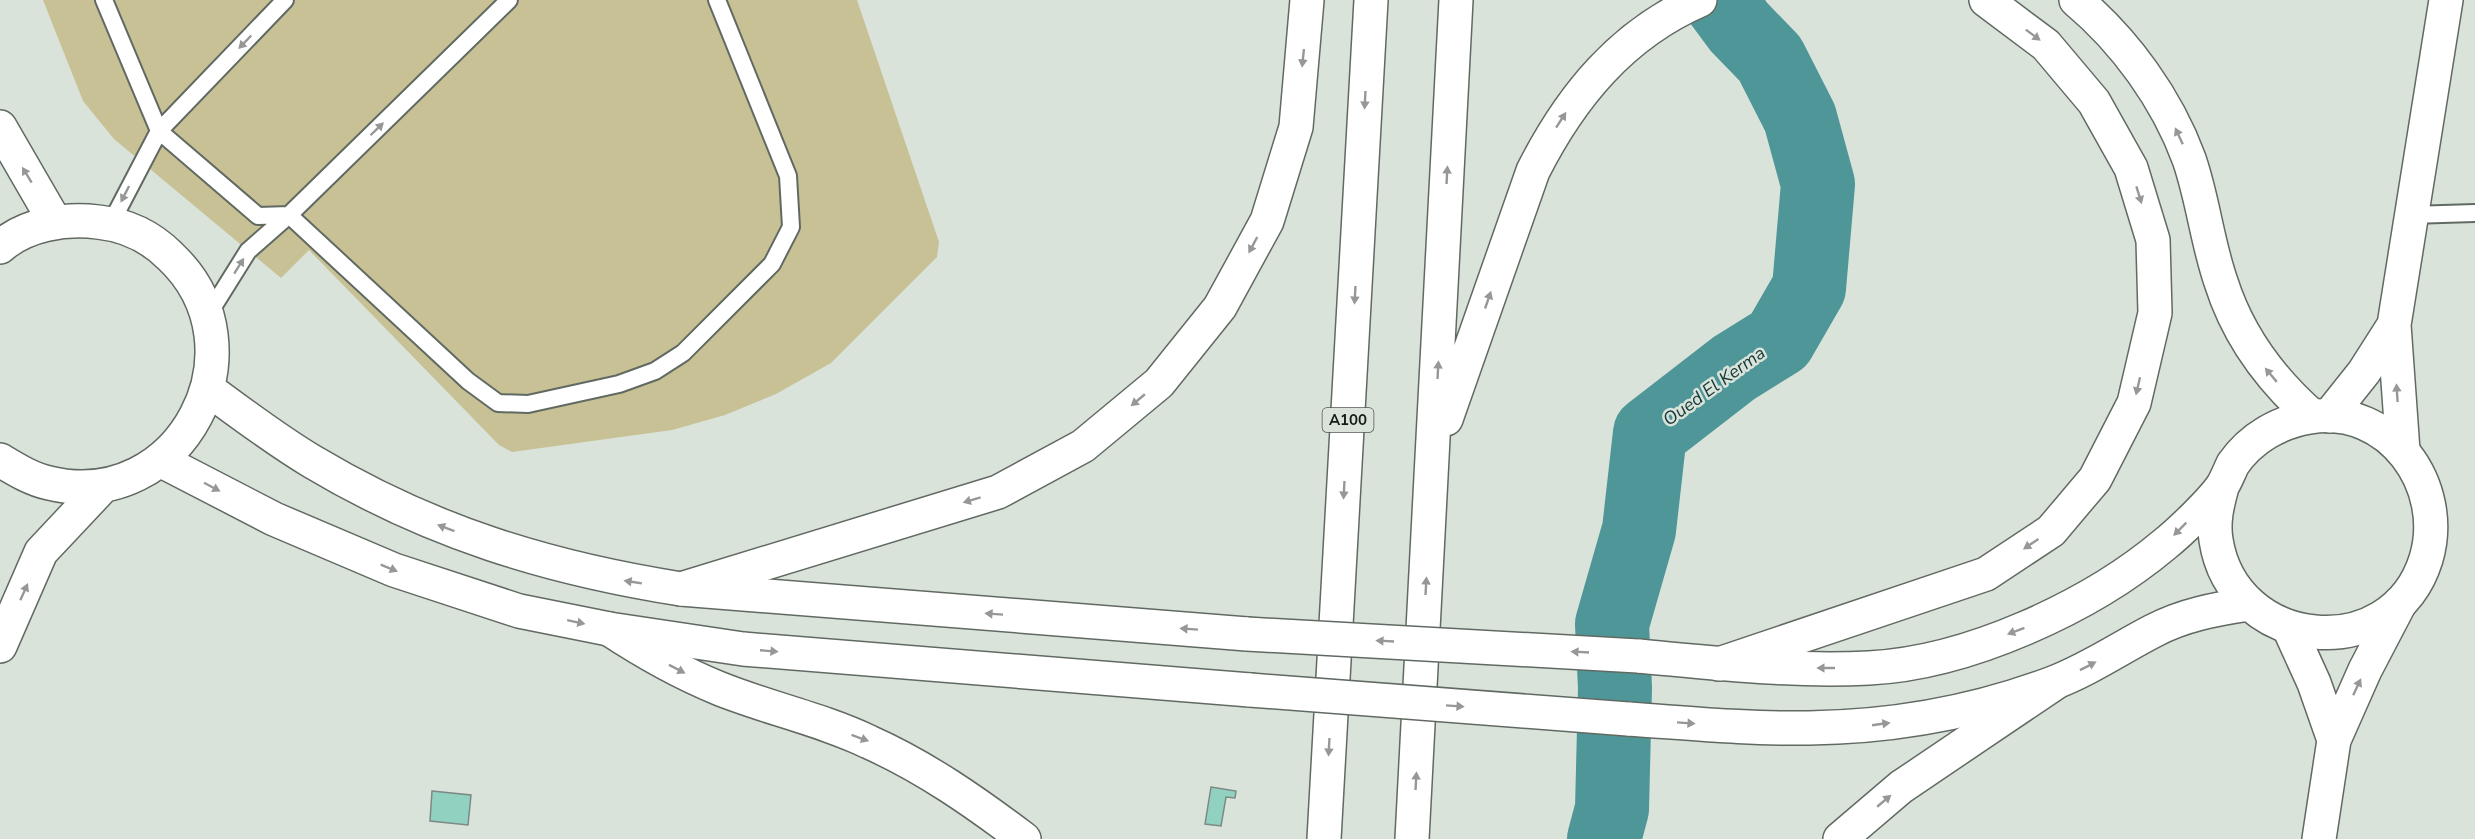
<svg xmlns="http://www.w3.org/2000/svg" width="2475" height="839" font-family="'Nunito Sans',sans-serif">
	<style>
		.green { fill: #c8c195 }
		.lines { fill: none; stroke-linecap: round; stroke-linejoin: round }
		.river { stroke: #4f9699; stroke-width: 74 }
		.building { fill: #90d1bf; stroke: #7c8985; stroke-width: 1.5 }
		.service-casing { stroke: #616a62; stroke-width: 20 }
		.minor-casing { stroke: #616a62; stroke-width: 36 }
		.secondary-casing { stroke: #616a62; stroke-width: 36 }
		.trunk-casing { stroke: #616a62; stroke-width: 36 }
		.motorway-casing { stroke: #616a62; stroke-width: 36 }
		.service { stroke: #fff; stroke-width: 16 }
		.minor { stroke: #fff; stroke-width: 33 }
		.secondary { stroke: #fff; stroke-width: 33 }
		.trunk { stroke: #fff; stroke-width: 33 }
		.motorway { stroke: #fff; stroke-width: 33 }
		.trunk-bridge-casing { stroke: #616a62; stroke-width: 36; stroke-linecap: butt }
		.trunk-bridge { stroke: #fff; stroke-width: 33 }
		.oneway { fill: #969897 }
		.labels { text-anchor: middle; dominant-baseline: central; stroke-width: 5; stroke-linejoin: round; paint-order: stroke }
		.shield { fill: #d9e3da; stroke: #505652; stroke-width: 1.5 }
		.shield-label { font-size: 15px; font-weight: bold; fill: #161a17 }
		.water-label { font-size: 18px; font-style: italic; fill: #133638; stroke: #d9e3da }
	</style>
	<rect width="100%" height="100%" fill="#d9e3da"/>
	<path class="green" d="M43,0H857L939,242L937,257L831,363L776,394L725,415L672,430L512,452L499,445L309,250L281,278L114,139L83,101Z"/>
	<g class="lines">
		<path class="river" d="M1604,839L1612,809L1615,688L1612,624L1639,530L1650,433L1734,368L1779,340L1809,288L1818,184L1800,118L1770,59L1739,27L1719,0"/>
	</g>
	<path class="building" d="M1211,787L1236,791L1235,798L1226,797L1221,826L1205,824Z
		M432,791L471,795L468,825L430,821Z"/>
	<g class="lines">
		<g class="service-casing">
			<path id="service" d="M104,0L159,131L258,216L289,215L468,381L498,403L528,404L619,384L655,371L683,353L772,264L791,227L788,176L717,0
				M2410,215L2475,213
				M111,223L159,131L285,0
				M208,315L248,251L289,215L509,0"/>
		</g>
		<g class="minor-casing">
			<path id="minor" d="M2329,416L2364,372L2394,325
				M2403,451L2394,325L2446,0
				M2289,628L2314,683L2334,740
				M2319,839L2334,740L2365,670L2400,603"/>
		</g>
		<g class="secondary-casing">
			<path id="secondary" d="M0,127L55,222"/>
		</g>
		<g class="trunk-casing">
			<path id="trunk" d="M0,247C26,224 65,218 98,222C126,225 151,237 170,256C268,348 181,515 49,483C31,479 15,469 0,460
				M208,389C242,414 276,440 313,462C430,532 548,568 681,589L1247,634
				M160,460L274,519L394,570L519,611L609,629L743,649L1250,690
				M0,646L41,552L104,485
				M1638,656C1715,663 1792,672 1869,668C1968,663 2090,607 2165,544C2180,532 2210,503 2221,488C2226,481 2229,472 2233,464C2251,438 2279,422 2310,417C2390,404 2448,486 2426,559C2392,668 2233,651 2216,540C2213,522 2217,505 2222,487
				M1628,719C1688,723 1748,729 1809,728C1891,727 1976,712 2053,683C2088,670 2120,648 2153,631C2183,615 2216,609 2249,604"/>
		</g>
		<g class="motorway-casing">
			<path id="motorway" d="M2076,0C2125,41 2167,99 2189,159C2203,199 2207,242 2221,282C2238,336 2270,379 2312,416
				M1446,419L1533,171C1571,96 1622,34 1700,0
				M681,589L998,492L1083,446L1159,383L1220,307L1267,221L1296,127L1307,0
				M609,629C644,652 679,672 718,688C767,708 821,719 869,742C925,767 975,802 1024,839
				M1719,664L1986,574L2051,531L2095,479L2134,403L2155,313L2153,240L2131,168L2094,102L2046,45L1986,0
				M1324,839L1371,0
				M1412,839L1456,0
				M1840,839L1901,787L2055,683"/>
		</g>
		<use href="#service" class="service"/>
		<use href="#minor" class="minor"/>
		<use href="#secondary" class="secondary"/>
		<use href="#trunk" class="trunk"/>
		<use href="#motorway" class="motorway"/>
		<g class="trunk-bridge-casing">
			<path id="trunk-bridge" d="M1247,634L1638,656
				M1250,690L1628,719"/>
		</g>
		<use href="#trunk-bridge" class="trunk-bridge"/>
	</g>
	<defs><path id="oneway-solid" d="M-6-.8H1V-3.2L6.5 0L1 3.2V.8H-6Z" transform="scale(1.5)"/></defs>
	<g class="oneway">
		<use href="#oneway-solid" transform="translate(2033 35) rotate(37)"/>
		<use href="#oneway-solid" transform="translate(245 42) rotate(134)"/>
		<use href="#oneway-solid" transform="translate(1303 58) rotate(96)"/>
		<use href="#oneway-solid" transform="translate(1365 100) rotate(93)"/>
		<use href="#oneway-solid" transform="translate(1561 120) rotate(-57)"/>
		<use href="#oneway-solid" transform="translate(377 129) rotate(-44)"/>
		<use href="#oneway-solid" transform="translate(2179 136) rotate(-115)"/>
		<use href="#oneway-solid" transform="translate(27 175) rotate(-121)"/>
		<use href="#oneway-solid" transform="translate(1447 175) rotate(-87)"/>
		<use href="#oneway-solid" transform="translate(125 194) rotate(117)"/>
		<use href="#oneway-solid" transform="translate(2139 195) rotate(73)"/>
		<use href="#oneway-solid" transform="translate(1253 245) rotate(118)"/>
		<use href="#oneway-solid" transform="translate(239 266) rotate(-58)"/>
		<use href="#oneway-solid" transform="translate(1355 295) rotate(93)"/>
		<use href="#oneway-solid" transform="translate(1488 300) rotate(-71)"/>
		<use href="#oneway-solid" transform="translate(1438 370) rotate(-87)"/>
		<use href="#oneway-solid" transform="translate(2271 375) rotate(-130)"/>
		<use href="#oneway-solid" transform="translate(2138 386) rotate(103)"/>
		<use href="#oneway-solid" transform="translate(2397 393) rotate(-94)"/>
		<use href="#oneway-solid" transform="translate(1138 400) rotate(140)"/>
		<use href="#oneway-solid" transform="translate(212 487) rotate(28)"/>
		<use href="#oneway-solid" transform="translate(1344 490) rotate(93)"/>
		<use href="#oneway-solid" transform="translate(972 500) rotate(163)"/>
		<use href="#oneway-solid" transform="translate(446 528) rotate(-159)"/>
		<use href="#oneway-solid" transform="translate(2180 529) rotate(135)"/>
		<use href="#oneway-solid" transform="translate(2031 544) rotate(146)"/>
		<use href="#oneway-solid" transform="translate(389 568) rotate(22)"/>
		<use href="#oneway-solid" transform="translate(633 582) rotate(-171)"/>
		<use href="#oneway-solid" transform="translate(1426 586) rotate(-87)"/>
		<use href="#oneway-solid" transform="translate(24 592) rotate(-66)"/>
		<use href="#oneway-solid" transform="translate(994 614) rotate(-176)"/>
		<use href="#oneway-solid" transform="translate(576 622) rotate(12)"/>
		<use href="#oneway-solid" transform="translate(1189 629) rotate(-176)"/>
		<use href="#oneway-solid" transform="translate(2016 631) rotate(159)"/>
		<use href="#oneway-solid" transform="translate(1385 641) rotate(-177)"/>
		<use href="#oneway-solid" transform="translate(769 651) rotate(5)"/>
		<use href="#oneway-solid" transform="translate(1580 652) rotate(-177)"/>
		<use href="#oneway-solid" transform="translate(2088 666) rotate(-27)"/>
		<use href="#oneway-solid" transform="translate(1826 668) rotate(180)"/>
		<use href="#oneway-solid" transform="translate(677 669) rotate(27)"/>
		<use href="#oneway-solid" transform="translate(2357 687) rotate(-65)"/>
		<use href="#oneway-solid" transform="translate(1455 706) rotate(4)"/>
		<use href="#oneway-solid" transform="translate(1686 723) rotate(4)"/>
		<use href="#oneway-solid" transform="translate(1881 724) rotate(-8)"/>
		<use href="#oneway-solid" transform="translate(860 738) rotate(20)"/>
		<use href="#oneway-solid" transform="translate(1329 747) rotate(93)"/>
		<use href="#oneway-solid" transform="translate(1416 781) rotate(-87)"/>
		<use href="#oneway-solid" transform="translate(1884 801) rotate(-40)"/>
	</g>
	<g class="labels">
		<rect class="shield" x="1322.5" y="408" width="51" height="24" rx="4.5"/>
		<g class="shield-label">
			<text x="1348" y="420">A100</text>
		</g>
		<g class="water-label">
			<text transform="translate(1714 386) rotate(-36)">Oued El Kerma</text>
		</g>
	</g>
</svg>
